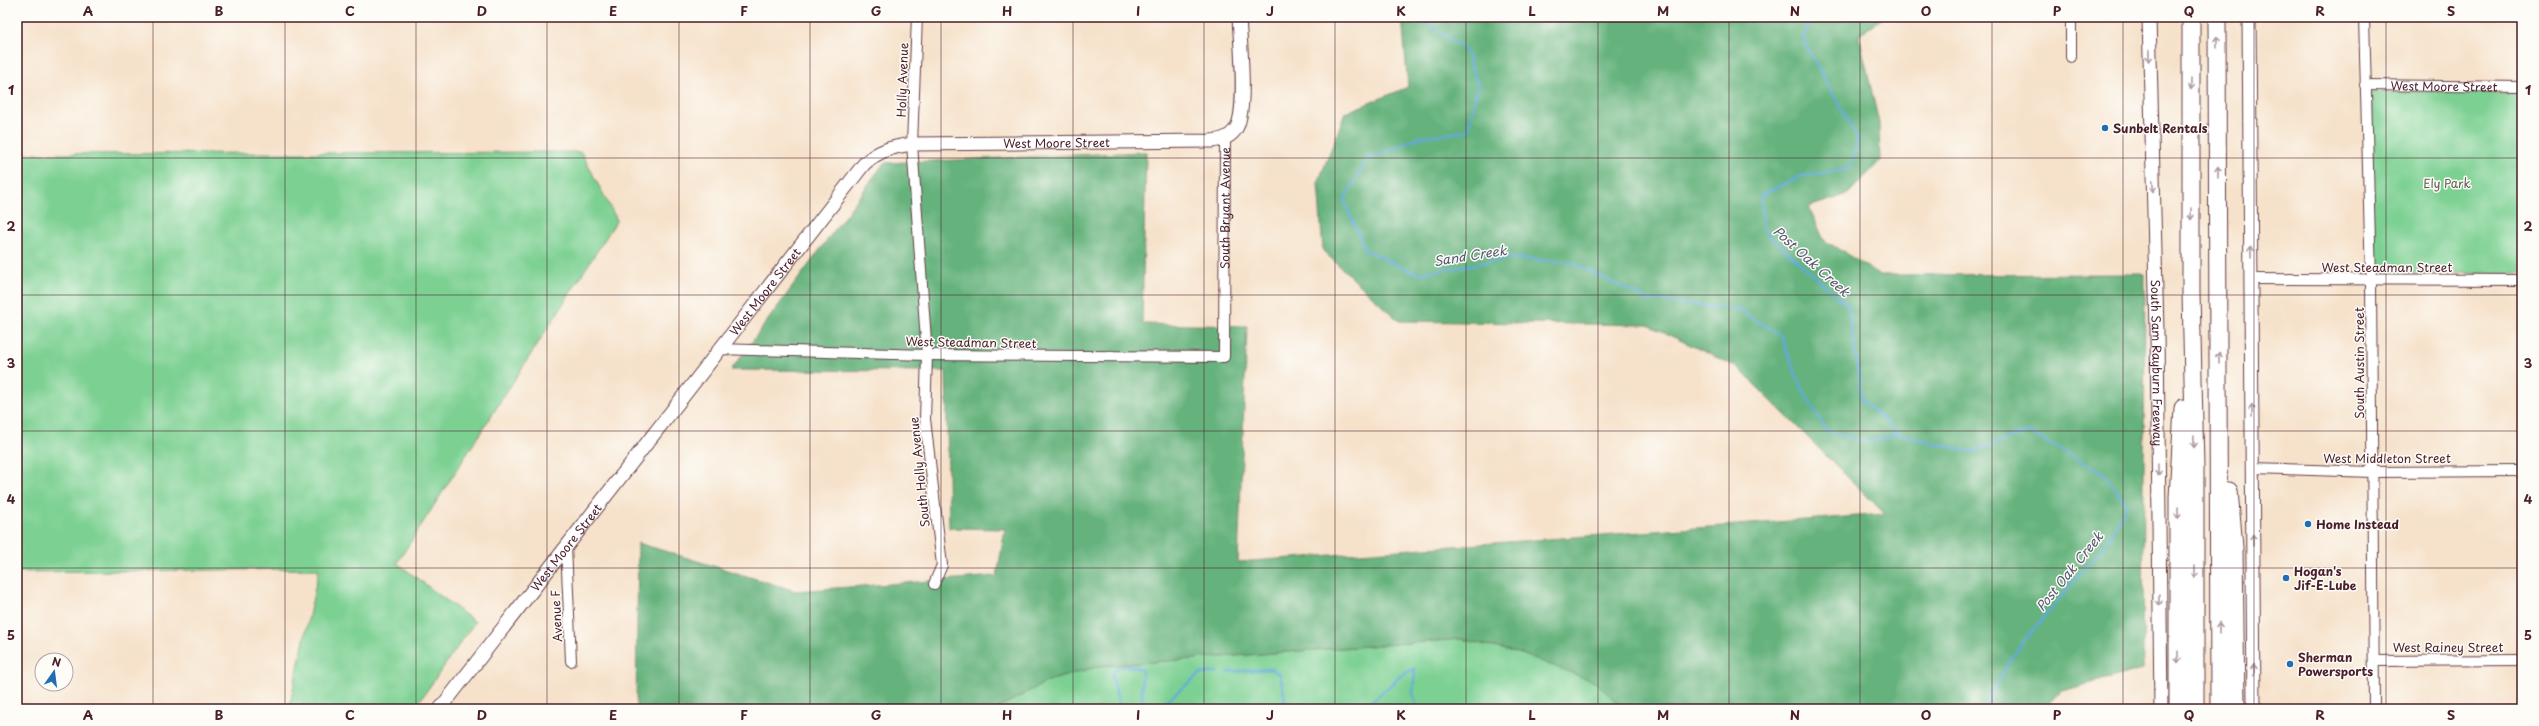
<svg xmlns="http://www.w3.org/2000/svg" width="2539" height="726" font-family="'Playpen Sans',sans-serif">
	<style>
		.green { fill: #7cd092; stroke: #63785e }
		.forest { fill: #65b27c; stroke: #586854 }
		.lines { fill: none; stroke-linecap: round; stroke-linejoin: round }
		.stream { stroke: #60aad8; stroke-width: 2.5 }
		.street-casing { stroke: #643c43; stroke-width: 12 }
		.secondary-casing { stroke: #643c43; stroke-width: 15 }
		.highway-casing { stroke: #643c43; stroke-width: 19 }
		.street { stroke: #fff; stroke-width: 10 }
		.secondary { stroke: #fff; stroke-width: 13 }
		.highway { stroke: #fff; stroke-width: 17 }
		.oneway { stroke: #ae9aa0 }
		.grid { fill: none; stroke: #4a1f2b; stroke-width: 1; stroke-opacity: 0.55 }
		.poi-dot { fill: #1f6fb2; stroke: #fdfcf7; stroke-width: 1.5 }
		.labels { text-anchor: middle; dominant-baseline: central; stroke-width: 3; stroke-linejoin: round; paint-order: stroke }
		.street-label { font-size: 12px; fill: #4a1f2b; stroke: #fdfcf7 }
		.poi-label { font-size: 12px; font-weight: bold; fill: #4a1f2b; stroke: #fdfcf7; text-anchor: start }
		.park-label { font-size: 12px; fill: #5c5d4f; stroke: #fdfcf7 }
		.water-label { font-size: 13px; font-style: italic; fill: #535770; stroke: #fdfcf7 }
		.neatline { fill: none; stroke: #4a1f2b; stroke-width: 1.5 }
		.grid-label { font-size: 13px; text-anchor: middle; font-weight: bold; fill: #4a1f2b }
	</style>
	<rect width="100%" height="100%" fill="#fdfcf7"/>
	<filter id="ink" filterUnits="userSpaceOnUse"><feTurbulence type="fractalNoise" baseFrequency=".025" numOctaves="2"/><feDisplacementMap in="SourceGraphic" scale="8" xChannelSelector="R" yChannelSelector="G"/><feConvolveMatrix kernelMatrix="1 2 1 2 8 2 1 2 1" color-interpolation-filters="sRGB"/></filter>
	<filter id="wash" filterUnits="userSpaceOnUse"><feTurbulence type="fractalNoise" baseFrequency=".012" numOctaves="4" result="noise"/><feDisplacementMap in="SourceGraphic" scale="16" xChannelSelector="R" yChannelSelector="G"/><feGaussianBlur stdDeviation="0.9" result="paint"/><feColorMatrix in="noise" values="0 0 0 0 0 0 0 0 0 0 0 0 0 0 0 0 0 1.4 0 .05"/><feComposite in="paint" operator="in"/></filter>
	<g filter="url(#wash)">
		<rect width="100%" height="100%" fill="#f6e2cb"/>
		<path class="green" d="M2372,91L2522,93V273H2372Z
			M581,152L617,220L397,563L475,622L414,709H289L319,569L17,572V154Z
			M1462,639L1522,654L1596,682L1624,709H996L1048,681L1099,666Z"/>
		<path class="forest" d="M1402,17H1884L1859,35L1879,123L1880,161L1848,194L1809,207L1824,240L1880,275L2145,274L2143,669L2062,691L2044,709H1624L1595,682L1522,654L1462,639L1099,666L1048,681L996,709H636L638,543L796,591L997,576L1005,529L949,528L946,371L731,370L884,163L1146,152L1142,324L1247,326L1238,562L1885,514L1737,367L1648,325L1399,321L1323,251L1318,183L1345,113L1408,87Z"/>
		<g class="lines">
			<path class="stream" d="M1423,17L1422,20L1465,49L1478,85L1468,131L1420,137L1367,159L1344,200L1365,250L1417,274L1512,258L1572,262L1648,300L1737,309L1781,335L1800,385L1826,430L1867,442L1899,434
				M1811,17L1803,40L1858,139L1850,169L1801,176L1761,195L1763,230L1848,306L1862,400L1899,434L1971,452L2027,432L2103,472L2127,506L2104,546L2015,652L1983,709
				M1228,672L1271,669L1280,675L1287,709
				M1120,709L1112,674L1117,667L1133,666L1142,670V706L1149,709
				M1156,709L1200,674L1218,672
				M1363,709L1403,674L1415,669L1413,693L1417,709"/>
		</g>
	</g>
	<g filter="url(#ink)">
		<g class="lines">
			<g class="street-casing">
				<g id="street">
					<path d="M917,17L912,144L927,355L925,419L942,565L934,584"/>
					<path d="M2071,17V57"/>
					<path d="M2364,17L2371,280L2374,709"/>
					<path id="s1" d="M2365,85L2522,87"/>
					<path d="M2251,279L2522,280"/>
					<path id="s2" d="M718,349L927,355L1224,357L1225,139"/>
					<path d="M2253,468L2373,472L2522,471"/>
					<path d="M566,546L571,661"/>
					<path d="M2374,661L2522,660"/>
				</g>
			</g>
			<g class="secondary-casing">
				<g id="secondary">
					<path id="s3" d="M2149,17L2157,331L2161,709"/>
					<path d="M2249,17L2254,709"/>
					<path id="s4" d="M440,709L864,164C879,150 892,147 912,144L1211,141C1221,140 1229,138 1235,130C1248,114 1240,40 1239,17"/>
				</g>
			</g>
			<g class="highway-casing">
				<path id="highway" d="M2191,17V292L2195,468V709
					M2217,17L2219,709
					M2229,491L2234,547L2236,709
					M2178,709V498L2183,408"/>
			</g>
			<use href="#street" class="street"/>
			<use href="#secondary" class="secondary"/>
			<use href="#highway" class="highway"/>
		</g>
		<defs><path id="oneway-shaft" d="M-6 0H5M1.5-3L5.5 0L1.5 3" fill="none" stroke-width="1.6" stroke-linecap="round" stroke-linejoin="round"/></defs>
		<g class="oneway">
			<use href="#oneway-shaft" transform="translate(2217 42) rotate(-91)"/>
			<use href="#oneway-shaft" transform="translate(2149 56) rotate(89)"/>
			<use href="#oneway-shaft" transform="translate(2191 84) rotate(90)"/>
			<use href="#oneway-shaft" transform="translate(2218 172) rotate(-90)"/>
			<use href="#oneway-shaft" transform="translate(2153 186) rotate(88)"/>
			<use href="#oneway-shaft" transform="translate(2191 214) rotate(90)"/>
			<use href="#oneway-shaft" transform="translate(2251 252) rotate(-90)"/>
			<use href="#oneway-shaft" transform="translate(2219 358) rotate(-90)"/>
			<use href="#oneway-shaft" transform="translate(2252 410) rotate(-91)"/>
			<use href="#oneway-shaft" transform="translate(2194 442) rotate(89)"/>
			<use href="#oneway-shaft" transform="translate(2158 470) rotate(89)"/>
			<use href="#oneway-shaft" transform="translate(2178 513) rotate(90)"/>
			<use href="#oneway-shaft" transform="translate(2253 540) rotate(-90)"/>
			<use href="#oneway-shaft" transform="translate(2195 572) rotate(90)"/>
			<use href="#oneway-shaft" transform="translate(2159 600) rotate(89)"/>
			<use href="#oneway-shaft" transform="translate(2219 628) rotate(-90)"/>
			<use href="#oneway-shaft" transform="translate(2178 657) rotate(90)"/>
			<use href="#oneway-shaft" transform="translate(2254 670) rotate(-90)"/>
		</g>
	</g>
	<path class="grid" d="M153,17V709M285,17V709M416,17V709M547,17V709M679,17V709M810,17V709M941,17V709M1073,17V709M1204,17V709M1335,17V709M1466,17V709M1598,17V709M1729,17V709M1860,17V709M1992,17V709M2123,17V709M2254,17V709M2386,17V709M17,158H2522M17,295H2522M17,431H2522M17,568H2522"/>
	<g class="poi-dot">
		<circle cx="2105" cy="128" r="4"/>
		<circle cx="2308" cy="524" r="4"/>
		<circle cx="2286" cy="578" r="4"/>
		<circle cx="2290" cy="664" r="4"/>
	</g>
	<g class="labels">
		<g class="street-label">
			<text transform="translate(902 80) rotate(-88)">Holly Avenue</text>
			<text stroke="none"><textPath href="#s1" startOffset="79">West Moore Street</textPath></text>
			<text stroke="none"><textPath href="#s4" startOffset="888">West Moore Street</textPath></text>
			<text stroke="none"><textPath href="#s2" startOffset="655">South Bryant Avenue</textPath></text>
			<text x="2387" y="267">West Steadman Street</text>
			<text stroke="none"><textPath href="#s4" startOffset="529">West Moore Street</textPath></text>
			<text transform="translate(971 342) rotate(1)">West Steadman Street</text>
			<text stroke="none"><textPath href="#s3" startOffset="346">South Sam Rayburn Freeway</textPath></text>
			<text transform="translate(2359 363) rotate(-90)">South Austin Street</text>
			<text x="2387" y="458">West Middleton Street</text>
			<text transform="translate(919 472) rotate(-96)">South Holly Avenue</text>
			<text stroke="none"><textPath href="#s4" startOffset="205">West Moore Street</textPath></text>
			<text transform="translate(556 616) rotate(-93)">Avenue F</text>
			<text x="2448" y="647">West Rainey Street</text>
		</g>
		<g class="poi-label">
			<text x="2113" y="128">Sunbelt Rentals</text>
			<text x="2316" y="524">Home Instead</text>
			<text x="2294" y="571">Hogan's<tspan x="2294" dy="14">Jif-E-Lube</tspan></text>
			<text x="2298" y="657">Sherman<tspan x="2298" dy="14">Powersports</tspan></text>
		</g>
		<g class="park-label">
			<text x="2447" y="183">Ely Park</text>
		</g>
		<g class="water-label">
			<text transform="translate(1470 255) rotate(-9)">Sand Creek</text>
			<text transform="translate(1812 261) rotate(42)">Post Oak Creek</text>
			<text transform="translate(2069 571) rotate(-51)">Post Oak Creek</text>
		</g>
	</g>
	<rect width="2539" height="726" fill="none" stroke="#fdfcf7" stroke-width="44"/>
	<g transform="translate(54 672) rotate(14)"><circle r="19" fill="#fdfcf7" stroke="#b5a4a5"/>
	<path d="M0-3L7 15L0 10L-7 15Z" fill="#1f6fb2"/>
	<text y="-6" font-size="11" font-weight="bold" text-anchor="middle" fill="#4a1f2b">N</text>
	</g>
	<rect x="22" y="22" width="2495" height="682" class="neatline"/>
	<g class="grid-label">
		<text x="88" y="16">A</text>
		<text x="219" y="16">B</text>
		<text x="350" y="16">C</text>
		<text x="482" y="16">D</text>
		<text x="613" y="16">E</text>
		<text x="744" y="16">F</text>
		<text x="876" y="16">G</text>
		<text x="1007" y="16">H</text>
		<text x="1138" y="16">I</text>
		<text x="1270" y="16">J</text>
		<text x="1401" y="16">K</text>
		<text x="1532" y="16">L</text>
		<text x="1663" y="16">M</text>
		<text x="1795" y="16">N</text>
		<text x="1926" y="16">O</text>
		<text x="2057" y="16">P</text>
		<text x="2189" y="16">Q</text>
		<text x="2320" y="16">R</text>
		<text x="2451" y="16">S</text>
		<text x="11" y="95">1</text>
		<text x="2528" y="95">1</text>
		<text x="11" y="231">2</text>
		<text x="2528" y="231">2</text>
		<text x="11" y="368">3</text>
		<text x="2528" y="368">3</text>
		<text x="11" y="504">4</text>
		<text x="2528" y="504">4</text>
		<text x="11" y="640">5</text>
		<text x="2528" y="640">5</text>
		<text x="88" y="720">A</text>
		<text x="219" y="720">B</text>
		<text x="350" y="720">C</text>
		<text x="482" y="720">D</text>
		<text x="613" y="720">E</text>
		<text x="744" y="720">F</text>
		<text x="876" y="720">G</text>
		<text x="1007" y="720">H</text>
		<text x="1138" y="720">I</text>
		<text x="1270" y="720">J</text>
		<text x="1401" y="720">K</text>
		<text x="1532" y="720">L</text>
		<text x="1663" y="720">M</text>
		<text x="1795" y="720">N</text>
		<text x="1926" y="720">O</text>
		<text x="2057" y="720">P</text>
		<text x="2189" y="720">Q</text>
		<text x="2320" y="720">R</text>
		<text x="2451" y="720">S</text>
	</g>
</svg>
